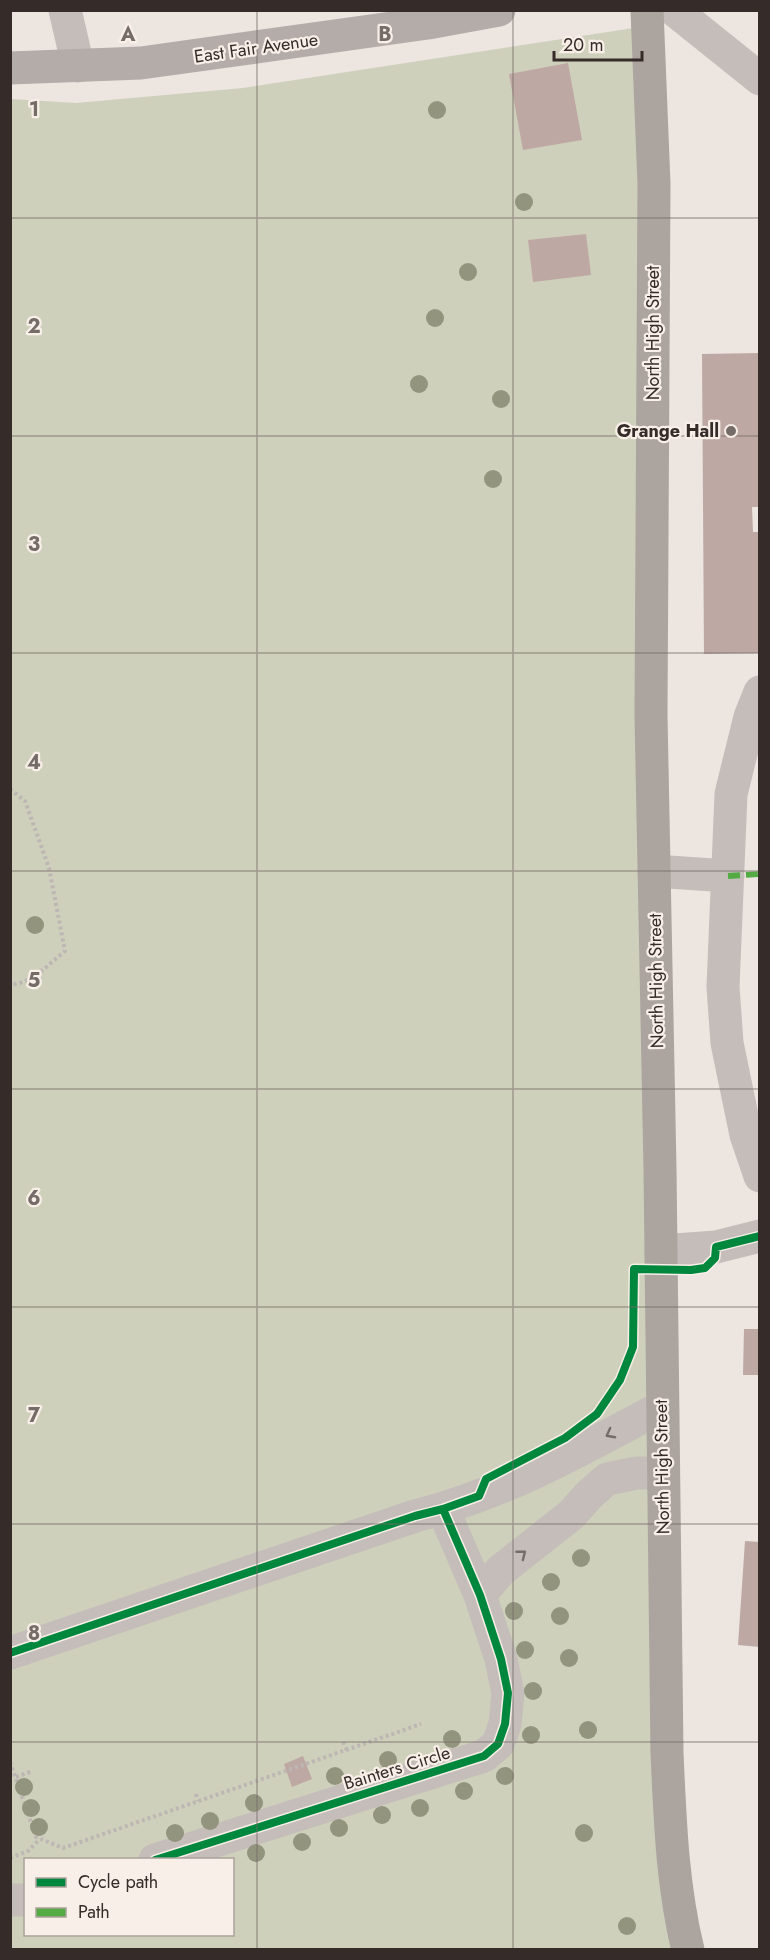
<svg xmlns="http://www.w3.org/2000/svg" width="770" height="1960" font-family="Jost,sans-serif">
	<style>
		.green { fill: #ced0bb; fill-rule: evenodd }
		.building { fill: #bea8a3 }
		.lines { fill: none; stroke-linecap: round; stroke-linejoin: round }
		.path { stroke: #bdb6b2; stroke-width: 4; stroke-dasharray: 3 3; stroke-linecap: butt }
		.minor { stroke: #c4bdba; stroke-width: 33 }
		.major { stroke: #b3aca9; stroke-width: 33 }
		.highway { stroke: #aba49f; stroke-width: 33 }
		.quiet { stroke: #54ab44; stroke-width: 6; stroke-dasharray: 12 6; stroke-linecap: butt }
		.cycleway-casing { stroke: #f8efe8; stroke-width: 11 }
		.cycleway { stroke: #00873e; stroke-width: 8 }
		.tree { fill: #92947e }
		.oneway { stroke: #756d6a }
		.grid { fill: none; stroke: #756c68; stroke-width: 1.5; stroke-opacity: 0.55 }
		.poi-dot { fill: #756c68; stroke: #f8efe8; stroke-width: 2 }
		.labels { text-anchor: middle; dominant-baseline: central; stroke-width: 4.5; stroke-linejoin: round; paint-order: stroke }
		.street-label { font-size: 18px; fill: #352b28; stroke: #f8efe8 }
		.poi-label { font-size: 18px; font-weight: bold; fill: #352b28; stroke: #f8efe8; text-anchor: end }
		.grid-label { font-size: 20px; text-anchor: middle; font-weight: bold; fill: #756c68; stroke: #f8efe8; stroke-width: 4.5; stroke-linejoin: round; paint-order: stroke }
	</style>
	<rect width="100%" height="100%" fill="#ece5e0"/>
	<path class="green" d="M647,26L651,715L688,1949H11V99L76,103L243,88ZM26,1860H232V1934H26Z"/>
	<path class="building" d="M568,63L582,140L523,150L509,74Z
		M586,234L591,275L533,282L528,240Z
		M760,353V507H752L753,532H760V653L704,654L702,354Z
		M744,1329H760V1375H743Z
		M745,1541L760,1542V1647L738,1645Z
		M303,1756L312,1779L292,1787L284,1764Z"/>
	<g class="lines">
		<path class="path" d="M10,789L25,801L49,868L65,951C49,964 32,983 10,985
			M343,1742L347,1750
			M10,1762L36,1837L63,1848L421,1724
			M16,1777L33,1771
			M196,1794L198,1801
			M10,1858L28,1851L40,1839"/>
		<path class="minor" d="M65,10L78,66
			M674,10L760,79
			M760,692L750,717L731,794L723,987L727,1043L746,1135L760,1176
			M654,871L728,876
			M661,1251L716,1247L760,1236
			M480,1595L500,1571L571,1515L589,1495L607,1479L637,1473H662
			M10,1653L415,1516C503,1494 582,1450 661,1407
			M155,1860L484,1756L498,1744L505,1724L508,1693L501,1659L480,1595L443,1509
			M10,1900H26"/>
		<path class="major" d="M10,68L141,63L428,23L499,10"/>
		<path class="highway" d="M647,10L654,184L651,715L660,1169L667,1753C670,1818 672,1885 688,1950"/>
		<path class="quiet" d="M728,876L760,874"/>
		<g class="cycleway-casing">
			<path id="cycleway" d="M10,1653L415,1516L443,1509L479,1496L486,1479L565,1438L597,1414L620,1380L633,1347L634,1269L691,1270L705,1268L715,1258L716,1247L760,1236
				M155,1860L484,1756L498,1744L505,1724L508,1693L501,1659L480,1595L443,1509"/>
		</g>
		<use href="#cycleway" class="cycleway"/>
	</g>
	<g class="tree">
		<circle cx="437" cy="110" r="9"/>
		<circle cx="524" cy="202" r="9"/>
		<circle cx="468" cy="272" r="9"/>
		<circle cx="435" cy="318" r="9"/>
		<circle cx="419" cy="384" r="9"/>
		<circle cx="501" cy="399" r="9"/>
		<circle cx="493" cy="479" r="9"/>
		<circle cx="35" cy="925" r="9"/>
		<circle cx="581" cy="1558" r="9"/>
		<circle cx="551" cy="1582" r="9"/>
		<circle cx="514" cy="1611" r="9"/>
		<circle cx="560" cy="1616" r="9"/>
		<circle cx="525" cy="1650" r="9"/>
		<circle cx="569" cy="1658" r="9"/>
		<circle cx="533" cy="1691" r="9"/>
		<circle cx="588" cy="1730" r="9"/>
		<circle cx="531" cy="1735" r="9"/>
		<circle cx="452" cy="1739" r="9"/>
		<circle cx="388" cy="1760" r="9"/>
		<circle cx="335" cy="1776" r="9"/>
		<circle cx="505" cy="1776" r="9"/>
		<circle cx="24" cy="1787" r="9"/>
		<circle cx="464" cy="1791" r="9"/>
		<circle cx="254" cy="1803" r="9"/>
		<circle cx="31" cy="1808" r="9"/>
		<circle cx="420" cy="1808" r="9"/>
		<circle cx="382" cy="1815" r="9"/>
		<circle cx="210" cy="1821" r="9"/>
		<circle cx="39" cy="1827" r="9"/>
		<circle cx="339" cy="1828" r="9"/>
		<circle cx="175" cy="1833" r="9"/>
		<circle cx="584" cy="1833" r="9"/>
		<circle cx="302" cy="1842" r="9"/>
		<circle cx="256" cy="1853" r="9"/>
		<circle cx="627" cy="1926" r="9"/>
	</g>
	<defs><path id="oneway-chevron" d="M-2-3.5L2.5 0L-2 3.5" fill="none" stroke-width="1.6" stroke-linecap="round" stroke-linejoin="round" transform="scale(1.5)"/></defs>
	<g class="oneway">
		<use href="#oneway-chevron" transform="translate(610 1434) rotate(152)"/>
		<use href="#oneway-chevron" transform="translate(522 1554) rotate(-38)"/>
	</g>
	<path class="grid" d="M257,10V1950M513,10V1950M10,218H760M10,436H760M10,653H760M10,871H760M10,1089H760M10,1307H760M10,1524H760M10,1742H760"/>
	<circle class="poi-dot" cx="731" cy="431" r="6"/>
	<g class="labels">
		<g class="street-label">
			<text transform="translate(256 48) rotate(-8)">East Fair Avenue</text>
			<text transform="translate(653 333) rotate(-90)">North High Street</text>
			<text transform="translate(656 981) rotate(-91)">North High Street</text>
			<text transform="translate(662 1467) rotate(-91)">North High Street</text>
			<text transform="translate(397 1768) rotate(-17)">Bainters Circle</text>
		</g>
		<g class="poi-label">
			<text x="719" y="431">Grange Hall</text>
		</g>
	</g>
	<g class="grid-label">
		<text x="128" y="41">A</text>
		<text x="385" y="41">B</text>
		<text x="34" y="116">1</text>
		<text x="34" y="333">2</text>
		<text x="34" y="551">3</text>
		<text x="34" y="769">4</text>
		<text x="34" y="987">5</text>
		<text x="34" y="1205">6</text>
		<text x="34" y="1422">7</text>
		<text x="34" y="1640">8</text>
	</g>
	<rect width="770" height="1960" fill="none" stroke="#352b28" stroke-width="24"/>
	<rect x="24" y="1858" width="210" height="78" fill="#f8efe8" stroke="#aaa19b" stroke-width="1.5"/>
	<rect x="36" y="1878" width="30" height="9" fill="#00873e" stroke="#aaa19b" stroke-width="1.5"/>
	<text x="78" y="1888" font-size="18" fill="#352b28">Cycle path</text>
	<rect x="36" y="1908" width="30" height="9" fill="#54ab44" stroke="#aaa19b" stroke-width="1.5"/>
	<text x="78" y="1918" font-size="18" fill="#352b28">Path</text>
	<path d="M554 51v9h88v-9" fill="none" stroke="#352b28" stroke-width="3"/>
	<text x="563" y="51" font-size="18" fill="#352b28" stroke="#f8efe8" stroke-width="4.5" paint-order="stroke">20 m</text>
</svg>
